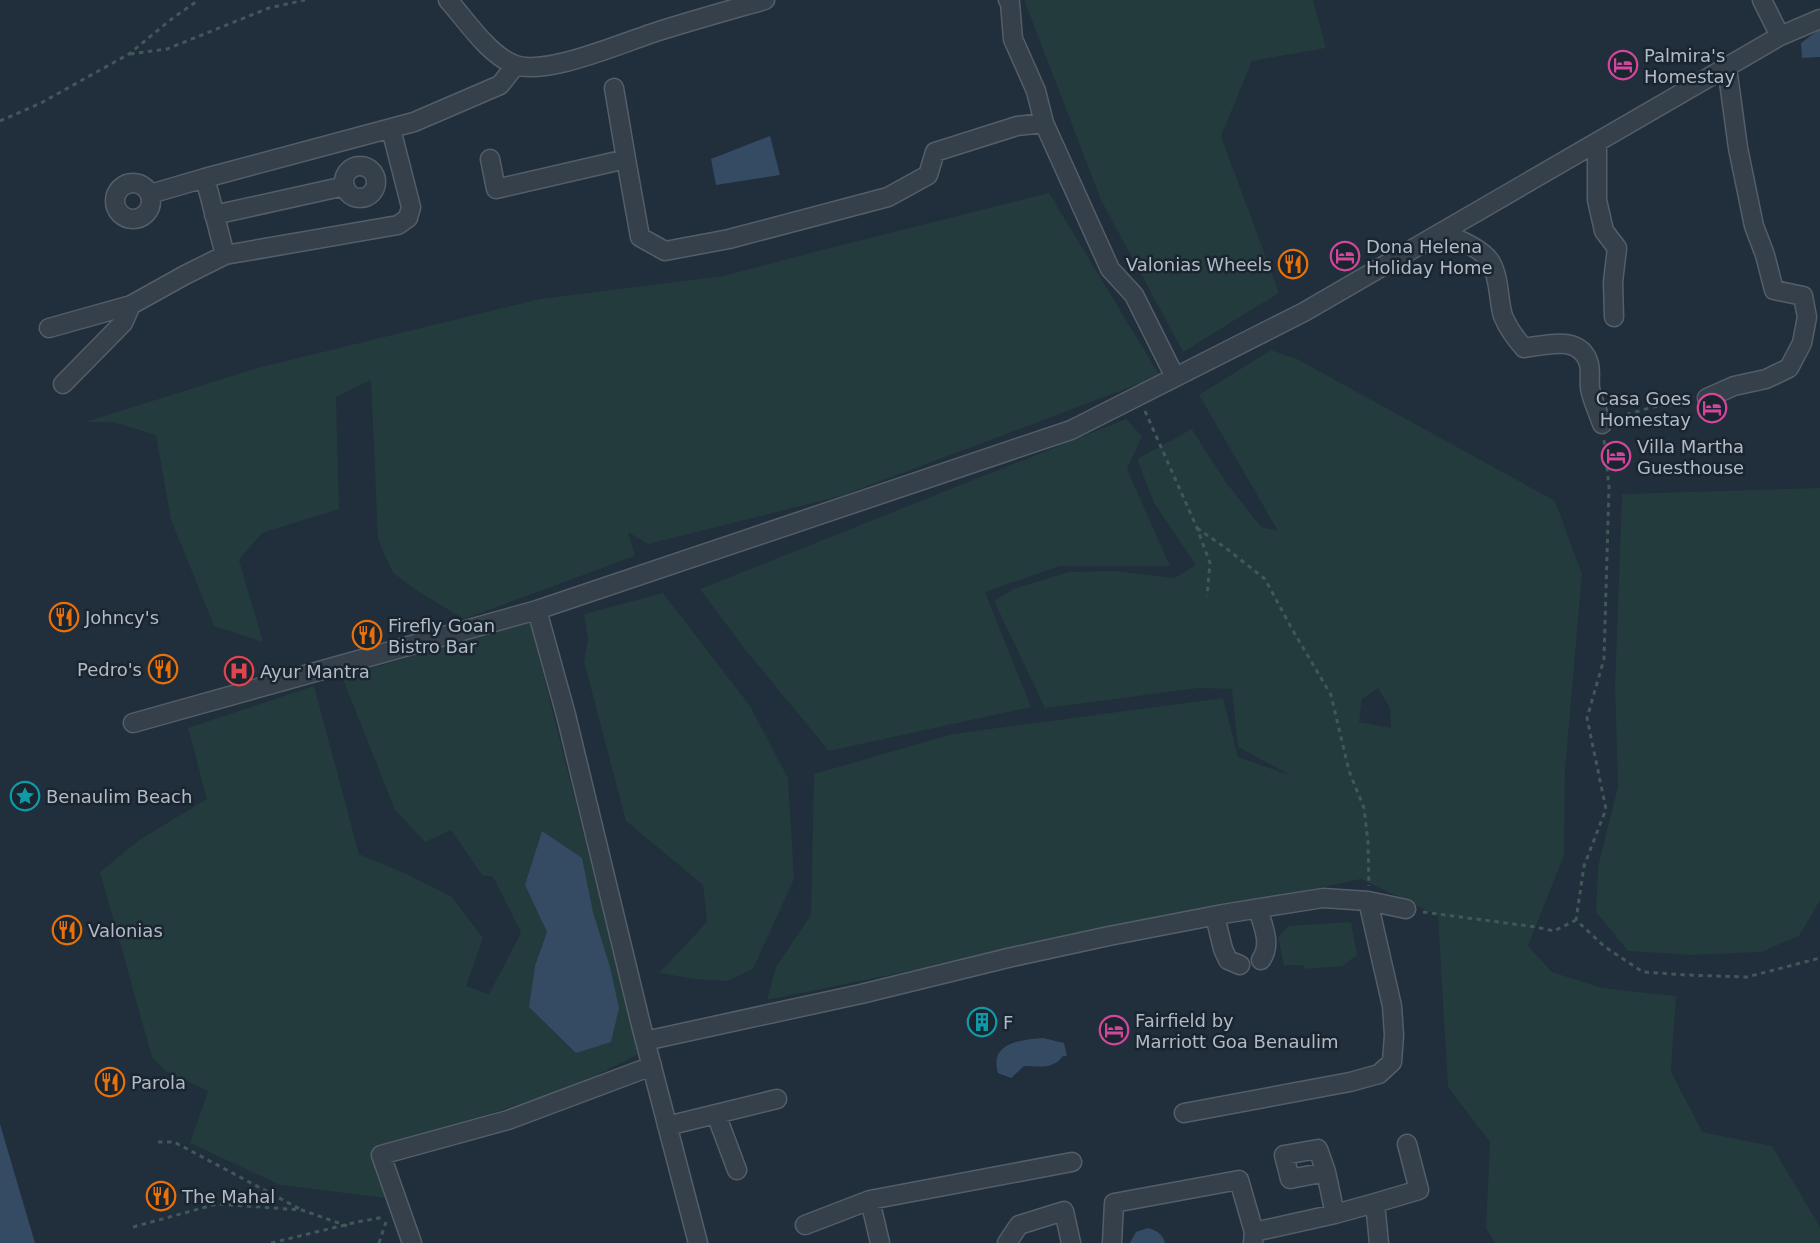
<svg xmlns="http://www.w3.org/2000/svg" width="1820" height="1243" font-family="'DejaVu Sans',sans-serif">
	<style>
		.green { fill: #233b3c; fill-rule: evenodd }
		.water { fill: #354b63 }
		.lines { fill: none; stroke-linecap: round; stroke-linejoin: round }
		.minor-casing { stroke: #535e69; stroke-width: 21 }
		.path { stroke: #415859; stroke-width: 3; stroke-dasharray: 4.5 4.5; stroke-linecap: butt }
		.minor { stroke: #35404b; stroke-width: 18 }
		.labels { text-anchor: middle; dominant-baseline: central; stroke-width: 5; stroke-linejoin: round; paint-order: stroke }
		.poi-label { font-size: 18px; fill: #b0bbc7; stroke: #1a2530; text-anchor: start }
	</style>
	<rect width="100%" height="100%" fill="#212e3b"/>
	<path class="green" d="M1024,0H1313L1326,48L1252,61L1221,136L1279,293L1183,352L1101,200Z
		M1049,193L1160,376L841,496L648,544L628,532L635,556L464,619L419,592L393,573L378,540L371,380L336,397L339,509L262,533L239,560L263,642L214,626L171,520L156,435L113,422H85L261,367L540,299L723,276L818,251Z
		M1271,350L1297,359L1555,501L1582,574L1565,770L1564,855L1528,946L1552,972L1602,988L1676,996L1671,1071L1702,1132L1772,1146L1820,1227V1243H1495L1486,1229L1490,1142L1448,1087L1438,916L1361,879L767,1000L776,967L811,915L814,774L953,734L1223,698L1238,757L1292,776L1238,747L1232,689L1199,688L1045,708L994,601L1014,589L1068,572L1114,571L1174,578L1196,565L1154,503L1137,459L1192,429L1225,481L1261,527L1278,531L1199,395ZM1378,688L1390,708L1391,728L1359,722L1362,699Z
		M1126,419L1142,436L1127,469L1170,566H1060L985,592L1031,707L829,751L747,652L700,589Z
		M1820,488V900L1799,936L1761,952L1691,955L1628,951L1596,912L1598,867L1618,787L1615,687L1622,494Z
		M663,593L750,706L788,778L794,879L753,969L727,981L695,979L659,973L707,922L703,885L626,821L584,662L588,639L584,614Z
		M530,621L639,1054L581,1083L445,1129L374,1150L385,1198L280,1185L190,1143L208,1091L167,1072L152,1057L100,872L139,840L207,799L188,728L314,686L359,854L409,875L452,897L483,938L466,986L489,994L521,933L493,877L482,875L451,830L425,842L395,810L342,677Z
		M1351,922L1357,955L1342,966L1306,969L1302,965H1284L1278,938L1288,926Z"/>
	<path class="water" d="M1820,29V57L1802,58L1801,43Z
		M770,136L780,175L716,185L711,159Z
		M542,831L582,858L593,912L610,967L619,1008L611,1042L576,1053L529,1007L535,966L547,932L525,885Z
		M1043,1038L1064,1043L1067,1056H1063C1052,1070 1040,1066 1024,1066L1011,1078L998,1073C989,1042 1021,1040 1043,1038Z
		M0,1124L35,1243H0Z
		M1148,1228C1156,1230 1163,1234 1165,1243H1130L1136,1232Z"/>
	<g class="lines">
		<g class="minor-casing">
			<path id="minor" d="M448,0C466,20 488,54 513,64C544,78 626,41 659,31C694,20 730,10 765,0
				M1008,0L1010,3L1013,39L1036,91L1044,123L1110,269L1134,295L1175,377
				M1762,0L1780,36
				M614,88L626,159
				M1597,142V200L1604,231L1617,248L1613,282L1614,317
				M490,159L496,189L626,159L640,237L665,251L729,239L888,197L928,175L935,152L1017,126L1044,123
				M344 182a16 16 0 1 1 32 0a16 16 0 1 1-32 0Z
				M115 201a18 18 0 1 1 36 0a18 18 0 1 1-36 0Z
				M150,194L205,178
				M214,215L345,186
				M1441,233C1456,238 1480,247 1490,261C1500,277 1498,300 1503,316C1508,328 1516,339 1524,348C1546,345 1581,334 1589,364C1591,372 1589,380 1590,388C1592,400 1598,412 1602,424
				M225,255L205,178L414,122L500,85L515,66
				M49,328L131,305L185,275L225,255L398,225L408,218L411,207L391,129
				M63,384L123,323L131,305
				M1707,398L1734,386L1766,379L1789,368L1802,343L1807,317L1803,296L1774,290L1765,255L1754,226L1738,148L1727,67
				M537,610L566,715L641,1025L698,1243
				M133,723L537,610L1071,430L1304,312L1780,36L1820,19
				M1258,909C1263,926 1272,944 1261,960
				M1215,916L1223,949L1228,960L1240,965
				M645,1041L861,994L1012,957L1109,936L1223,914L1323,898L1368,901L1406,909
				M1184,1113L1350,1082L1379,1074L1392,1062L1394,1035L1392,1006L1368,901
				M716,1114L737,1170
				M667,1126L777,1099
				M1326,1172L1290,1179L1284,1155L1318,1149L1326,1172L1335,1214
				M1375,1203L1419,1190L1407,1144
				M805,1225L870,1200
				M1254,1232L1335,1214L1375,1203L1379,1243
				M412,1243L381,1155L508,1120L652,1066
				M880,1243L870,1200L1072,1162
				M1007,1243L1019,1225L1064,1211L1071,1243
				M1112,1243L1114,1203L1239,1180L1254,1232L1253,1243"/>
		</g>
		<path class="path" d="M130,54L167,49L269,8L305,0
			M0,121L41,103L129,54L174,17L199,0
			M1145,411L1197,528L1210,563L1207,596
			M1618,417L1653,407L1691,402
			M1604,440L1609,487L1604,659L1587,718L1606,809L1584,866L1576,920L1605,947L1643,972L1686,975L1747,977L1820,958
			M1197,528L1227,549L1265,579L1292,629L1331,695L1349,771L1364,808L1368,842L1369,886
			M1423,912L1536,927L1554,931L1576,920
			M158,1142H174L300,1209
			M133,1227L217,1204L302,1210L347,1226
			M271,1243L357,1222L385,1217
			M379,1243L386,1222"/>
		<use href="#minor" class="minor"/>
	</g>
	<defs>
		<g id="hotel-ring" transform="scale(1.5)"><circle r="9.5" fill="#1a2530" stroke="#d1479c" stroke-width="1.5"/><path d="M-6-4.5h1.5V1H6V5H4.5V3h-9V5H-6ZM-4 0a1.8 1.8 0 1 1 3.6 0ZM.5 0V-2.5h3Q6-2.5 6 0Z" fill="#d1479c"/></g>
		<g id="restaurant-ring" transform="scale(1.5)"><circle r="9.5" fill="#1a2530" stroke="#e8710a" stroke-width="1.5"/><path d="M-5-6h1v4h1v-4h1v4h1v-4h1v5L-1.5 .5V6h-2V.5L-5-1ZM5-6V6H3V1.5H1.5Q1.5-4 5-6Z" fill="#e8710a"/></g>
		<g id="hospital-ring" transform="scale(1.5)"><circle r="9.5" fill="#1a2530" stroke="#e0444e" stroke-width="1.5"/><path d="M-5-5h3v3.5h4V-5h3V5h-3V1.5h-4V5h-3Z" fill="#e0444e"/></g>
		<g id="sight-ring" transform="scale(1.5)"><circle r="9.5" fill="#1a2530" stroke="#0f9aa8" stroke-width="1.5"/><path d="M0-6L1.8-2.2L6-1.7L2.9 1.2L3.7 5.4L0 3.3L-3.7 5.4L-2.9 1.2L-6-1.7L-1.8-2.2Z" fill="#0f9aa8"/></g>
		<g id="building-ring" transform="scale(1.5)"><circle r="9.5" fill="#1a2530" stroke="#0f9aa8" stroke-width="1.5"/><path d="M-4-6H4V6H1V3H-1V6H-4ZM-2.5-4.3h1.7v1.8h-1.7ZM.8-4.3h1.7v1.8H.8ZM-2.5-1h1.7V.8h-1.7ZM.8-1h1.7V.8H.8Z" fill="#0f9aa8"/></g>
	</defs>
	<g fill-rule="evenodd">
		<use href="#hotel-ring" x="1623" y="65"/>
		<use href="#hotel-ring" x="1345" y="256"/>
		<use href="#restaurant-ring" x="1293" y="264"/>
		<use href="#hotel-ring" x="1712" y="408"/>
		<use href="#hotel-ring" x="1616" y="456"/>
		<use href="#restaurant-ring" x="64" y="617"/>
		<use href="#restaurant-ring" x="367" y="635"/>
		<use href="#restaurant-ring" x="163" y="669"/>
		<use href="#hospital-ring" x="239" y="671"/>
		<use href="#sight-ring" x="25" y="796"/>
		<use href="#restaurant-ring" x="67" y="930"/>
		<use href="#building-ring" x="982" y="1022"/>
		<use href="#hotel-ring" x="1114" y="1030"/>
		<use href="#restaurant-ring" x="110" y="1082"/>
		<use href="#restaurant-ring" x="161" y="1196"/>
	</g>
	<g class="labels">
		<g class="poi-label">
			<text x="1644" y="55">Palmira's<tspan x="1644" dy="21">Homestay</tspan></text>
			<text x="1366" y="246">Dona Helena<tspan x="1366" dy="21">Holiday Home</tspan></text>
			<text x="1272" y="264" text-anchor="end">Valonias Wheels</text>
			<text x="1691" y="398" text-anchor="end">Casa Goes<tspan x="1691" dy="21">Homestay</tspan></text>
			<text x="1637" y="446">Villa Martha<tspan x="1637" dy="21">Guesthouse</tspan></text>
			<text x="85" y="617">Johncy's</text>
			<text x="388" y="625">Firefly Goan<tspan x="388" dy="21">Bistro Bar</tspan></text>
			<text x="142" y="669" text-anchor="end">Pedro's</text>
			<text x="260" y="671">Ayur Mantra</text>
			<text x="46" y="796">Benaulim Beach</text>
			<text x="88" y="930">Valonias</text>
			<text x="1135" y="1020">Fairfield by<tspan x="1135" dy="21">Marriott Goa Benaulim</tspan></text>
			<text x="1003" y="1022">F</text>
			<text x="131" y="1082">Parola</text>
			<text x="182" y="1196">The Mahal</text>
		</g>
	</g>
</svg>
